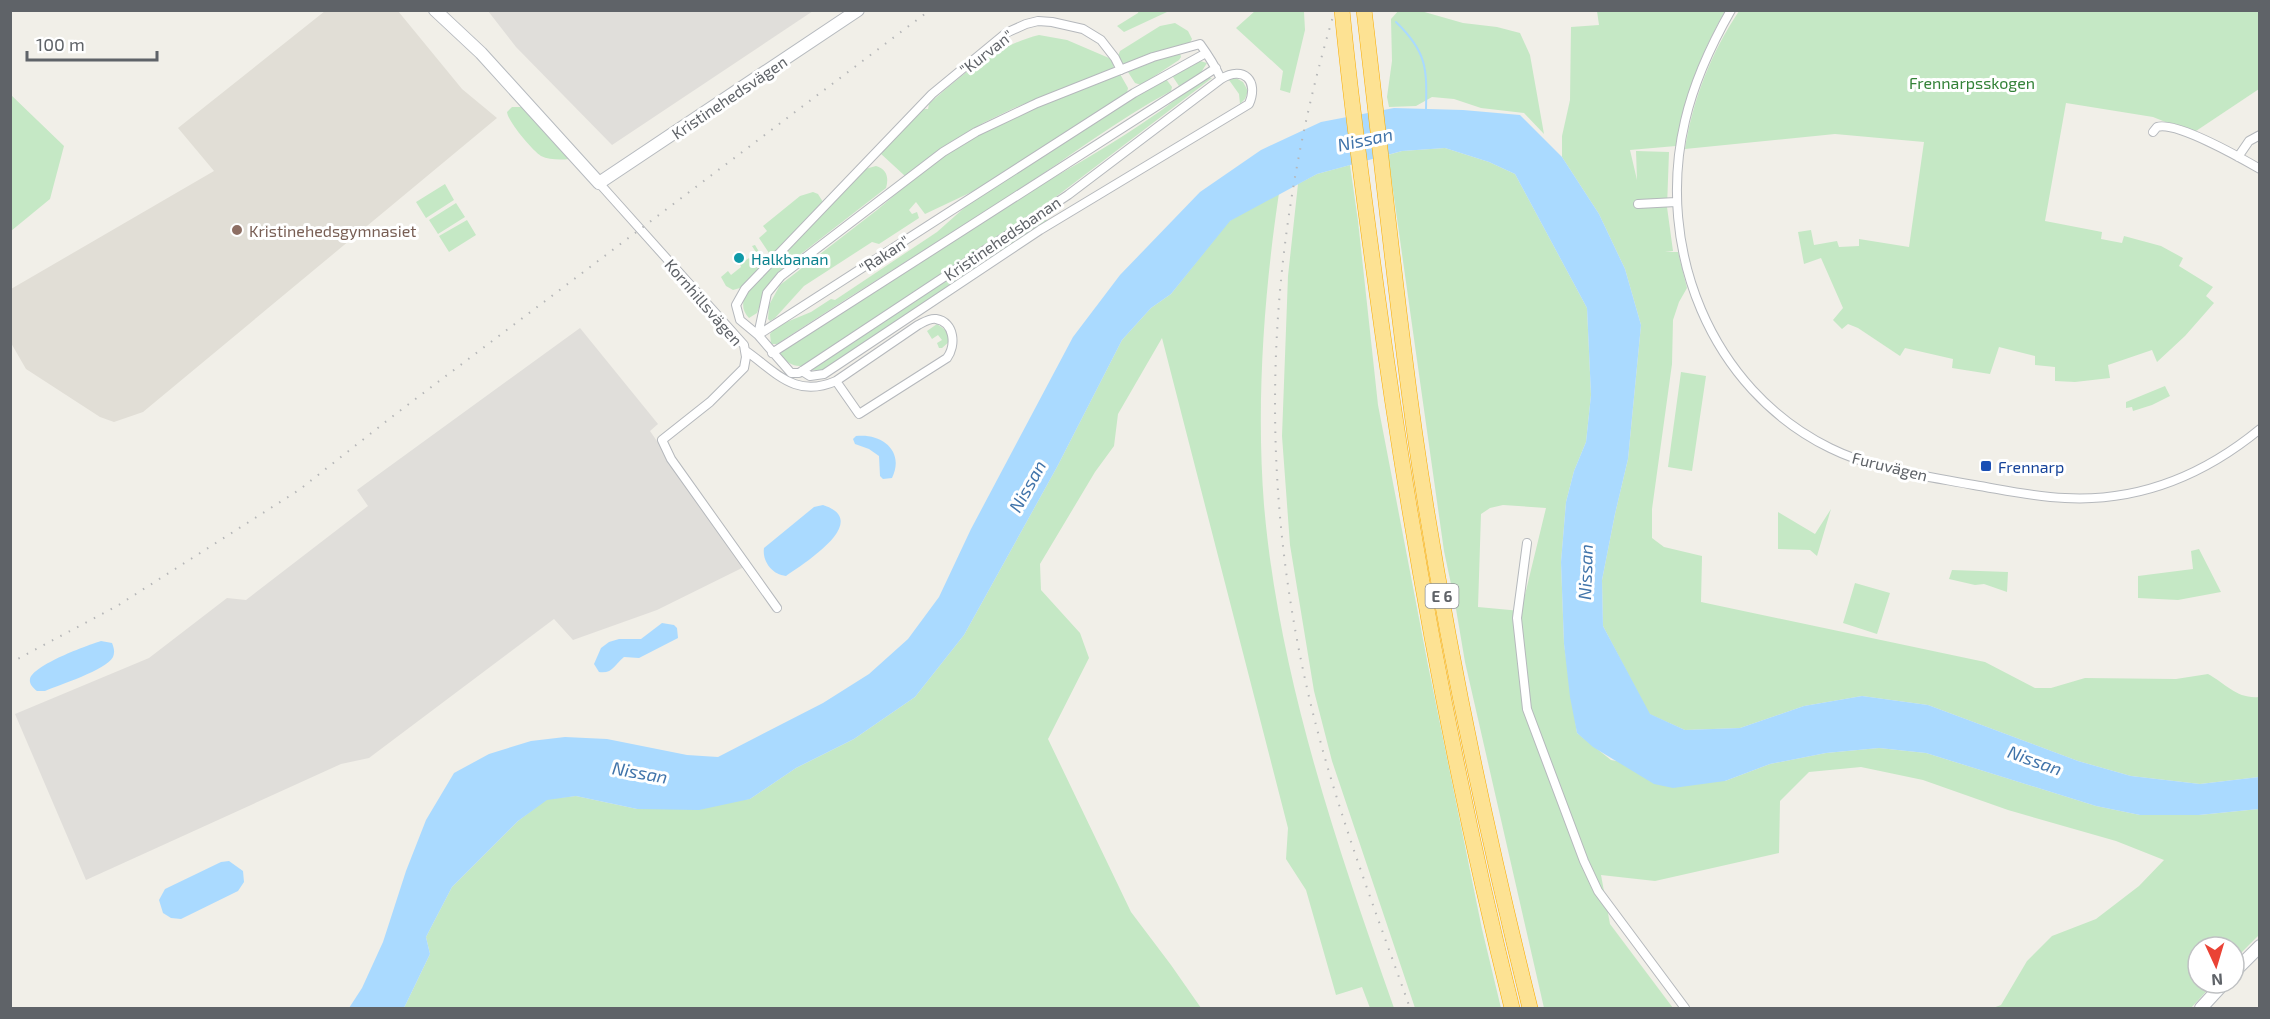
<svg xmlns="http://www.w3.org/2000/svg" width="2270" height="1019" font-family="'Exo 2',sans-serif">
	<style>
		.industrial { fill: #e0deda }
		.education { fill: #e1ded6 }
		.green { fill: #c5e8c5; fill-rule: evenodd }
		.water { fill: #aadaff }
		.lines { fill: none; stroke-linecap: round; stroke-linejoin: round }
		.stream { stroke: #aadaff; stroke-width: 2 }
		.street-casing { stroke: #b5b8bc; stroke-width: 10 }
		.secondary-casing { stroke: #b6babf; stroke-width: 14 }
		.highway-casing { stroke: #f9ab00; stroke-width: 16 }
		.street { stroke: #fff; stroke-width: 8 }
		.secondary { stroke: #fff; stroke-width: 12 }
		.highway { stroke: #fde293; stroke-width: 15 }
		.rail { stroke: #b6b7b8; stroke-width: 2; stroke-dasharray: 1.5 8; stroke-linecap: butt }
		.education-dot { fill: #8d6e63; stroke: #fff; stroke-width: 2 }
		.culture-dot { fill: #0f9aa8; stroke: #fff; stroke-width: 2 }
		.transit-dot { fill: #1a4fb4; stroke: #fff; stroke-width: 2 }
		.labels { text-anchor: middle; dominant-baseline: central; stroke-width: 6; stroke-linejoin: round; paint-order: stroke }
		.shield { fill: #fff; stroke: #8f9295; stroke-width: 1.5 }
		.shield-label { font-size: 15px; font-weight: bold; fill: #5f6368 }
		.street-label { font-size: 16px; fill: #5f6368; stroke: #fff }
		.park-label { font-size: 16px; fill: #348238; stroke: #fff }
		.education-label { font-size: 16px; fill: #785e54; stroke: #fff; text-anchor: start }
		.culture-label { font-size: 16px; fill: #0d838f; stroke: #fff; text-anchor: start }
		.transit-label { font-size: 16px; fill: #164399; stroke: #fff; text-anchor: start }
		.water-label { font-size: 18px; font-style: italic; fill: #4174aa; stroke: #fff }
	</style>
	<rect width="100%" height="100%" fill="#f1efe8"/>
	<path class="industrial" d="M488,11H813L612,145L516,47Z
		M580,328L658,424L650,431L744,567L657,610L573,640L554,619L369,758L341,764L86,880L15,714L149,658L227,598L246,600L368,506L357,490Z"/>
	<path class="education" d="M325,11H398L462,89L497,118L143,412L114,422L100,417L26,369L11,343V289L214,171L178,128Z"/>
	<path class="green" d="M1139,10H1167V12L1124,32L1117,26L1138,13Z
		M1300,10L1304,12L1305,30L1290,93L1280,90L1283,71L1236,28L1255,11Z
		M1399,10L1421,11L1463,23L1497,27L1520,33L1530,55L1544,134L1524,113L1481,108L1454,99L1432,97L1416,106L1389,107L1387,97L1392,61L1391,19Z
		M1597,11H1725C1699,57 1686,94 1676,146L1630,150L1637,180L1636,151L1669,152L1667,207L1673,251L1665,252H1678L1687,288L1679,302L1673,320L1672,364L1652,509V538L1664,547L1702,556L1701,602L1985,662L2035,688H2051L2085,678L2176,679L2208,674C2226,684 2237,699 2259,697V777L2200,784L2131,776L2078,761L1928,705L1862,696L1804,706L1740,728L1685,730L1649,714L1603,626L1602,580L1615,514L1628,459L1641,325L1625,269L1599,214L1562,157V136L1570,100L1571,27L1599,25Z
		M1739,11H2259V89L2193,133L2153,117L2066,103L2045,221L2102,232L2101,239L2122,243L2124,236L2161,246L2183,258L2179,266L2213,287L2206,296L2214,303L2185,336L2157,362L2152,350L2108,365L2110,378L2075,382L2055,381V367L2035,365V356L1999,347L1990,374L1952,368L1953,359L1905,348L1900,356L1858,328L1848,324L1842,329L1833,320L1843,308L1821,258L1804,264L1798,232L1811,230L1814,245L1837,241L1839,247L1859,246V239L1909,247L1924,142L1835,134L1685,149C1693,99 1711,53 1739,11Z
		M1175,23L1188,31L1192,39L1190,43L1122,64L1118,56L1120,51L1160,26Z
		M1039,35L1067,40L1109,58L1112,61L1114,68L1014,108L983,123L945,147L905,176L880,153L924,109H928L929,104C963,74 995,46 1039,35Z
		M1180,53L1181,57L1179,60L1141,85L1135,83L1128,72L1167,56Z
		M1200,61L1207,63L1200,74L1179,86L1171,74Z
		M1120,74L1128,88L1127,93L1121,98L980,188L925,214L916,202L909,210L912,214L917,212L919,218L879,244L872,242L804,286L775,318L770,321L768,319L769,305L780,285L877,210L929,166L952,149L1018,113Z
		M1206,78H1212L1032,215L807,365C795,368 788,364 780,355L782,351L1034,188C1075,166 1115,142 1153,116C1171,104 1187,90 1206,78Z
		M1236,78L1243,82L1248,91L1245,99L1240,104L1239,94L1229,80Z
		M1166,79L1172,87L1171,91C1115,121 1065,160 1011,195C934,245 854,293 777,344H771L770,334L777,326L811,312L831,299L835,300L937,232L973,200L1161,80Z
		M10,94L64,146L50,199L11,231Z
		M512,107H524L569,159C561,160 549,160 541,156C533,151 508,122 507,112Z
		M1445,148L1489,162L1515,174L1587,308L1591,395L1586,442L1574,471L1566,502L1561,562L1564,644L1577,733L1611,760L1725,781L1770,764L1826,753L1879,748L1926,753L2096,806L2140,815H2199L2259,809V935L2234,960V947H2198V983H2214L2191,1008H1993L2001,1005L2027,961L2052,936L2096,919L2139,886L2164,860L2116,841L2008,810L1923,780L1861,767L1809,772L1780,801L1779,853L1655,881L1601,875L1610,924L1673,1008H1544L1465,662L1455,603L1444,551L1388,155L1402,151ZM1503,505L1546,508L1521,611L1478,607L1481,514L1490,508Z
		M1350,165L1358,221L1378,405L1428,665L1482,929L1501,1008H1415L1332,761L1314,691L1290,545L1282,436L1288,276L1298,184L1317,174Z
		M876,166C887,169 889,178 886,188L784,267L766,290L757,313L749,318C741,310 742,301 747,291L865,169Z
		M445,184L454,200L426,218L416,202Z
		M813,192L818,194L823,202L773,254L769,253L759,238L767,231L763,226L800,196Z
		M1279,193C1264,293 1256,404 1264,505C1279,678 1337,846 1394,1008H1370L1362,987L1336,995L1306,890L1286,859L1288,828L1162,338L1118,414L1114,446L1095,472L1040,564L1041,590L1080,633L1089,658L1048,739L1131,912L1171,965L1201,1008H404L430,954L426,937L452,887L518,821L547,799L576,796L637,809L750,799L796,768L854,739L915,697L964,635L1057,467L1122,340L1151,308L1171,294L1229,221Z
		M456,203L465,217L438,234L429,220Z
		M1045,215L1047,221L828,367L820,371L811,370Z
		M467,220L476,235L449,252L439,236Z
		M755,245L765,262L740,288L733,290L726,286L721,277L728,271L731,275L741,267L740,264L749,258L752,261L759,257L752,246Z
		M937,324L947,331L950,341L942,348H939L937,343L942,340L938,335L932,339L927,331Z
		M1681,372L1706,376L1692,471L1668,467Z
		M2165,386L2170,396L2152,405L2133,411L2132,407L2126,408V402Z
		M1831,509L1817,556L1810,550L1778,549V512L1815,534Z
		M2199,549L2221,592L2178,600L2138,598V576L2193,569L2191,551Z
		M1952,570L2008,572L2007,592L1984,584L1975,585L1949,579Z
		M1855,583L1890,593L1877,634L1843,623Z"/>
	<path class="water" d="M1394,108L1463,110L1520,115L1562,157L1599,214L1625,269L1641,325L1628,459L1615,514L1602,580L1603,626L1650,714L1685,730L1740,728L1804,706L1862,696L1928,705L2078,761L2131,776L2200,784L2259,777V809L2199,815H2140L2096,806L1926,753L1879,748L1826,753L1770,764L1725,781L1673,788L1654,784L1593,747L1577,733L1570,697L1564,644L1561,562L1566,502L1574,471L1586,442L1591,395L1587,308L1515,174L1489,162L1445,148L1402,151L1317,174L1230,221L1171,294L1151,308L1122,340L1057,467L964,635L915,697L854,739L796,768L750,799L699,810L637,809L576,796L547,800L518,821L452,887L426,937L430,954L404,1008H349L362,988L383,942L406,871L426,820L454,773L489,754L531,741L565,737L607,739L687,755L718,757L823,703L869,674L908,639L939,597L971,529L1073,337L1120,275L1200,192L1261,150L1321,122Z
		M856,436C882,433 905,451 892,478L883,479L880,476L879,456L869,449L855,444L853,439Z
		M823,505C873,521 803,564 786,576C772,575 762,561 764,548L814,507Z
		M662,623L674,625L677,628L678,638L639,658L624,657C614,665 613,674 599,672L594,664L601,648L609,642L619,639H641Z
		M101,641L112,643C114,648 115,652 113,657C106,670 59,685 45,691H37C33,688 29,684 30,679C33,665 88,645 101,641Z
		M229,861L243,871L244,882L238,891L181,919L171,918L163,913L159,900L165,889L221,862Z"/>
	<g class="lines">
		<path class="stream" d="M1396,22C1427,52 1427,68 1426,109"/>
		<g class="street-casing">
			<path id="street" d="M1731,10C1711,45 1694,82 1685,121C1655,248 1710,389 1830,448C1874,470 1926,476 1974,485C2004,490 2034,497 2065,498C2138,502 2204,475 2260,429
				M1121,70L1115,58L1101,40L1083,29L1052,22L1038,21L1026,24L1006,33L932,94L745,289L736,305L740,320L758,335L767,293L781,276L943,152L976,132L1037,103L1153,57L1200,44C1208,55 1215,66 1221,79L1068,195L799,373H791L758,335L1134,93L1206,53
				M2153,132L2157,127C2176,121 2241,158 2260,169
				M2238,157L2249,141L2260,135
				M599,183L744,345L746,357L744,368L710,402L662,440L671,459L777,608
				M1638,204L1676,202
				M746,351C776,372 795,399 836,381L918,325C924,322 930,318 936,319C955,322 956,346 947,358L859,414L836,381
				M772,353L1216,68
				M802,371L810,376L824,374L1040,230L1249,104C1259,81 1244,65 1221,79
				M1527,543L1517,618L1527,709L1584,861L1598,891L1685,1008"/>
		</g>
		<g class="secondary-casing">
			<path id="secondary" d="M435,10L481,53L599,183L858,10
				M2234,972L2260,946
				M2201,1008L2224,983"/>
		</g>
		<g class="highway-casing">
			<path id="highway" d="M1342,10C1351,105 1364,199 1377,293C1410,534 1453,772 1512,1008
				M1364,10C1381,152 1395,294 1415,435C1443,628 1483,819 1530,1008"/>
		</g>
		<use href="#street" class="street"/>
		<use href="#secondary" class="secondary"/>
		<use href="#highway" class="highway"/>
		<path class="rail" d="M1335,10C1266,238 1255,469 1310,701C1335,806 1374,907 1410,1008
			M10,663L117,606L299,490L393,416L930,10"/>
	</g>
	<circle class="education-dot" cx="237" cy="230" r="6"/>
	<circle class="culture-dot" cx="739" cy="258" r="6"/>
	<rect class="transit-dot" x="1980" y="460" width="12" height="12" rx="3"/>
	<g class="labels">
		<rect class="shield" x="1425.5" y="584" width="33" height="24" rx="4.5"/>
		<g class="shield-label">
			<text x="1442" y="596">E 6</text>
		</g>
		<g class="street-label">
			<text transform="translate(986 52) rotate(-38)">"Kurvan"</text>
			<text transform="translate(729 97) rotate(-34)">Kristinehedsvägen</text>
			<text transform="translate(1002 238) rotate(-34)">Kristinehedsbanan</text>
			<text transform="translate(884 254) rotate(-33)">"Rakan"</text>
			<text transform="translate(704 302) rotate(49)">Kornhillsvägen</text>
			<text transform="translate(1890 466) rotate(14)">Furuvägen</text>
		</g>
		<g class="park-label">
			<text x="1972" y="82">Frennarpsskogen</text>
		</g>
		<g class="education-label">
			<text x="249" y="230">Kristinehedsgymnasiet</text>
		</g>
		<g class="culture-label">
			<text x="751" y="258">Halkbanan</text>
		</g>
		<g class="transit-label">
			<text x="1998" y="466">Frennarp</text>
		</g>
		<g class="water-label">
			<text transform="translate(1365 139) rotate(-12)">Nissan</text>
			<text transform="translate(1027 486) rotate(-61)">Nissan</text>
			<text transform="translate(1585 572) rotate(-88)">Nissan</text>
			<text transform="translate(2035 760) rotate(20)">Nissan</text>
			<text transform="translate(640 772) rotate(10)">Nissan</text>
		</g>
	</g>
	<rect width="2270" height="1019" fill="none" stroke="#5f6368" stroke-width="24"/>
	<g transform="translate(2216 965) rotate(176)"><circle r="28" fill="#ffffff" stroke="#bfc1c3" stroke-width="1.5"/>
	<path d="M0-4.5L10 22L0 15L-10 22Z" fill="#ea4335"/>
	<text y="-9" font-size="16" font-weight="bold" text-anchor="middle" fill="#5f6368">N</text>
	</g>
	<path d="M27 51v9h130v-9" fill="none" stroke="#5f6368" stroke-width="3"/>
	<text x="36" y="51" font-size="18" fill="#5f6368" stroke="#ffffff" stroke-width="4.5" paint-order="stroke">100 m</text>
</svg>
